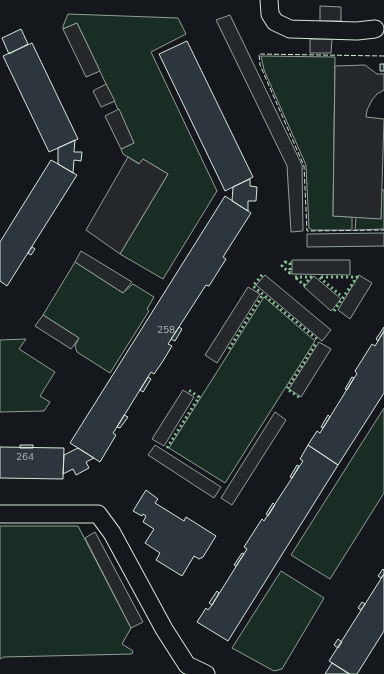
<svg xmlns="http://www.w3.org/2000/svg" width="384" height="674" font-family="'Nunito Sans',sans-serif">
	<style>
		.green { fill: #1a2d24; stroke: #939e99 }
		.parking { fill: #24282b; stroke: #939e99 }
		.building { fill: #2c363c; stroke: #d8e6dc }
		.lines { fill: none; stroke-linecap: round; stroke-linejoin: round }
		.minor-casing { stroke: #d8e6dc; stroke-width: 19 }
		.minor { stroke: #14181c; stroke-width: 17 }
		.hedge { stroke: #8ac095; stroke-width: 3; stroke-dasharray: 2 3; stroke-linecap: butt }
		.fence { stroke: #d8e6dc; stroke-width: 1; stroke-dasharray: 5 2; stroke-linecap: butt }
		.labels { text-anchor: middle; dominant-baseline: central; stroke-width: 3; stroke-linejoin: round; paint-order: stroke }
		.number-label { font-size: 10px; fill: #adbab4 }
	</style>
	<rect width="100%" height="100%" fill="#14181c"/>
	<path class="green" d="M68,14L178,18L186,34L151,52L217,191L163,279L120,254L168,174L143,159L140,164L123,154L121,149L134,143L77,23L63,29V26Z
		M261,56L335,57L333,216L352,217V230H312L309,228L306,165L264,70Z
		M381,190H384V229L355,230L356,217L381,218Z
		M75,262L123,293L133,284L154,297L147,309L149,311L110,373L77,352L75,346L79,338L43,315Z
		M264,297L315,341L225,483L169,448Z
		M26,339L19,349L55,372L40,396L50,402L44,411L0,412V340Z
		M384,408V493L330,579L291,555Z
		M0,526H78L131,628L122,644L133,651L132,654L4,657L0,659Z
		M281,571L324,598L282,669L274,671L232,648Z"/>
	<path class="parking" d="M320,6L341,7V21H320Z
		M230,15L302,165L303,231L291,232L287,166L216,20Z
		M77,23L100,71L86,77L63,29Z
		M310,39H332L331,53H310Z
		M365,65L377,74H384V90L377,94L372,100L367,110L366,117L384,119L381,219L333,216L335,66Z
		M106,84L115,101L101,107L93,91Z
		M119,109L134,143L121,149L105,116Z
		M128,157L139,164L143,159L168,174L120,254L86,230Z
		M384,233V246L307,247V234Z
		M81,251L132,282L123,293L75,262Z
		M292,260H350V275L292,274Z
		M265,275L331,330L322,341L256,285Z
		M359,275L372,283L350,319L338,310Z
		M314,276L341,299L331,311L304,287Z
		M248,287L260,294L217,363L205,355Z
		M43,315L79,338L71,349L35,326Z
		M319,342L331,349L301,397L289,389Z
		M183,390L194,397L164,446L152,439Z
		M275,412L286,420L232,505L221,498Z
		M155,445L221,487L214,498L148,455Z
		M95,532L143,622L131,628L85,538Z"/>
	<path class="building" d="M21,29L28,44L9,54L2,38Z
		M187,41L253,177L225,191L159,54Z
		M32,43L78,139L49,152L3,56Z
		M380,64H384V71H380Z
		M75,140L74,152H82L81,161L74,160L73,173L58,164V148Z
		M51,160L77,175L7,286L0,281V242Z
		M250,179V186L257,187L256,201H248V211L232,201L233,187Z
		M225,196L251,213L223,257L226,259L209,286L206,285L168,344L172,346L163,361L154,374L151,372L117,427L113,433L116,435L100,462L70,443Z
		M32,247L35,249L31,255L28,253Z
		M179,327L182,329L175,341L171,339Z
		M384,327V331L378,341L376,339Z
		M384,331V393L338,465L308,445L317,431L320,433L354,378L357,374L355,371L372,344L375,346Z
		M148,377L151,379L143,392L140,390Z
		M352,377L354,378L347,390L345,389Z
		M124,415L128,417L120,428L117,427Z
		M328,415L330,417L323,428L321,427Z
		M20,445H33V448H20Z
		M308,445L338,465L228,641L197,622L206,608L208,610L212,605L247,549L244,547L262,519L264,521L303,461L300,459Z
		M0,447L64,448L63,479L0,478Z
		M78,448L94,458L86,462L89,468L76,475L73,469L63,474L64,455Z
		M297,465L299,466L292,478L290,477Z
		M146,490L158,499L155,503L184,521L186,517L216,536L203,557L199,559L194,556L182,576L156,560L160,553L145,543L154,529L143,522L146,516L143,514L142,516L133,511Z
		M273,503L275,505L268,516L266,514Z
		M242,553L244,554L236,566L234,565Z
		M383,569L384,570V574L381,578L378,576Z
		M384,574V631L357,674H350L329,661Z
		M217,591L219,593L212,605L209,603Z
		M362,602L365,604L361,610L358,608Z
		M338,639L342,642L338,648L334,645Z
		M332,663L349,674H325Z"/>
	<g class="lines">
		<g class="minor-casing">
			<path id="minor" d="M269,0L270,14L275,22L290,29L357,31L375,29
				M0,514H98L112,533L164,629L187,665L206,674"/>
		</g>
		<use href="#minor" class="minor"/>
		<path class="hedge" d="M285,262L290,263V273L282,266Z
			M262,275L253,286L318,340
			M295,277H311L304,285Z
			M334,311L357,277H319L340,295
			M229,349L263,294
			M299,397L287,389L317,342
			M167,448L199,397L187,389"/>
		<path class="fence" d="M384,56L259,54L260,65L304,166L307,231L384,230"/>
	</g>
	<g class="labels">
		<g class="number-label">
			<text x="166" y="330">258</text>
			<text x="25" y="457">264</text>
		</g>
	</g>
</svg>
